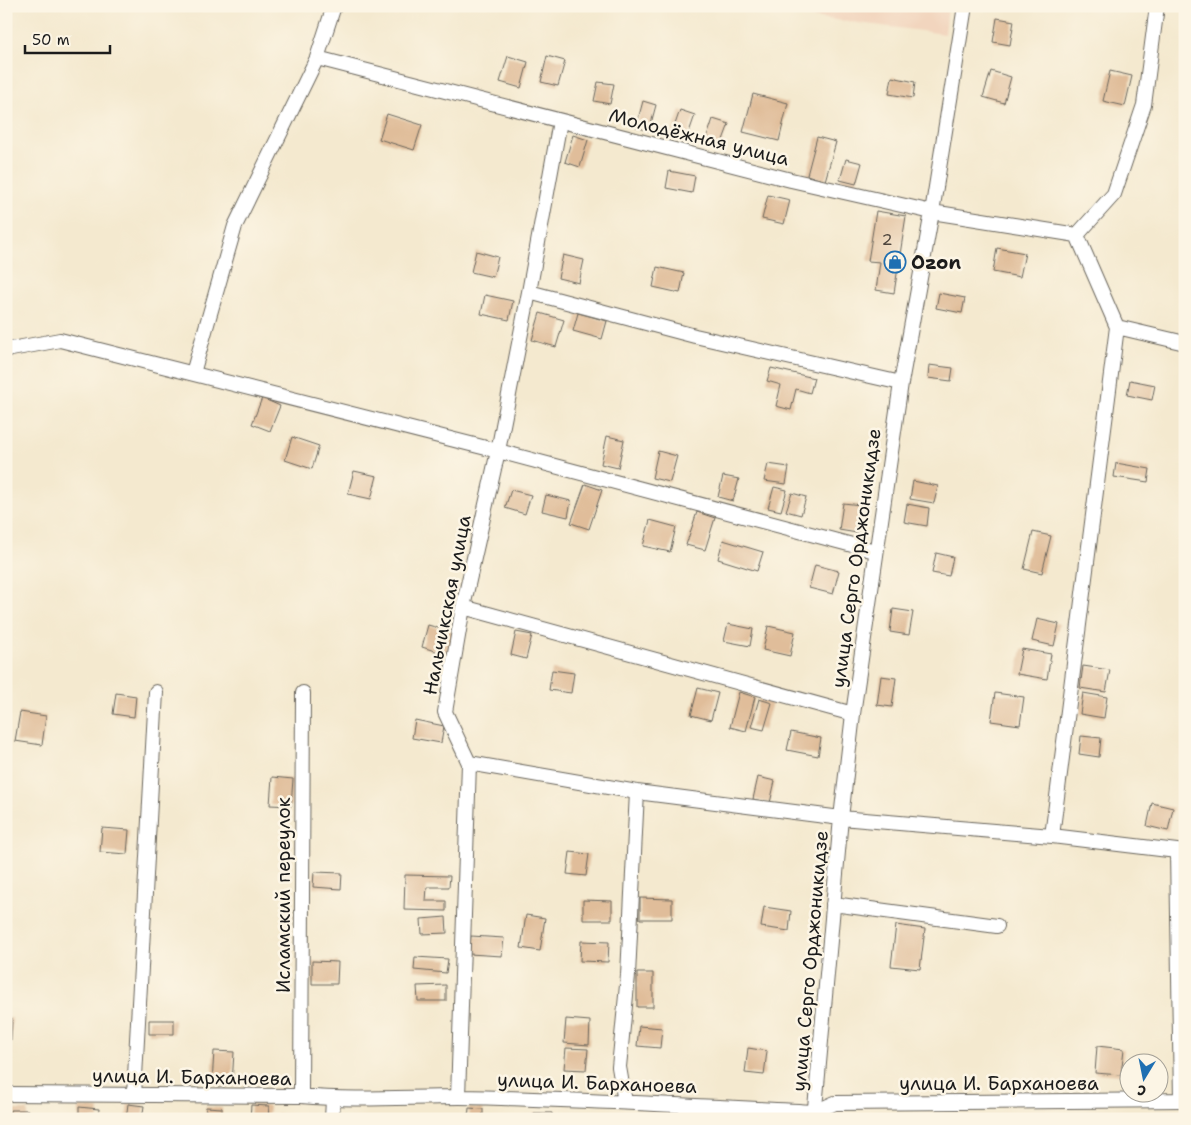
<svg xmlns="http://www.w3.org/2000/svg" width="1191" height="1125" font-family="'Shantell Sans',sans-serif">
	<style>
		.built { fill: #f2d5be }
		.building { fill: #e0bd9a }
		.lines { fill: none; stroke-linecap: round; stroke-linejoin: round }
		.minor-casing { stroke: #68645b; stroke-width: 16 }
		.minor { stroke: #fff; stroke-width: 14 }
		.labels { text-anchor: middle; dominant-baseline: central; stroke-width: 5; stroke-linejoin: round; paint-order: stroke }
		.number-label { font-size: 16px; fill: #4d443c }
		.street-label { font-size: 19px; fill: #1c1c1c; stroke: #fcf5e5 }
		.poi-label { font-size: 19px; font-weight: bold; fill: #1c1c1c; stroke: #fcf5e5; text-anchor: start }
	</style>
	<rect width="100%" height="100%" fill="#fcf5e5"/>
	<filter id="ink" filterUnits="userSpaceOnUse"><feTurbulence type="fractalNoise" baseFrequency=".02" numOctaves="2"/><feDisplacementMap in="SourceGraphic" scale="10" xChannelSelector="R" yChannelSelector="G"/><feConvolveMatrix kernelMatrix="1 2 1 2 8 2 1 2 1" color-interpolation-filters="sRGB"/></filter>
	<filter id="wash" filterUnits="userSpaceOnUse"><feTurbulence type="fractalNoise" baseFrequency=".0096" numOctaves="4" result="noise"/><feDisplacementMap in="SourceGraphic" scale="20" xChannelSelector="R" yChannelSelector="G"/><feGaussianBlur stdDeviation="1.12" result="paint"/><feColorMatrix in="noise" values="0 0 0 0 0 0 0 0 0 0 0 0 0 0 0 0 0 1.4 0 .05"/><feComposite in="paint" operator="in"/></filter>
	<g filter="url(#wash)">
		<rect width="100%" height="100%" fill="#f4e9cf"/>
		<path class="built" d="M782,6H948L945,34L781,13Z"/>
		<g id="blocks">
			<path class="building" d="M997,18L1014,21L1010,45L993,42Z
				M508,56L528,62L521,88L500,82Z
				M547,56L565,61L558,86L541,82Z
				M991,71L1011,77L1004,103L983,97Z
				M1110,71L1132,76L1125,106L1103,101Z
				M892,77L915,82L913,98L889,94Z
				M598,82L614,84L610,104L594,101Z
				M753,94L788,103L779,141L743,132Z
				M643,101L656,105L649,131L636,127Z
				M680,110L695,115L686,141L671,136Z
				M387,114L422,125L414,150L379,139Z
				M713,119L729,124L720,148L705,143Z
				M573,135L588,140L580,167L565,162Z
				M817,137L836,142L825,181L807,175Z
				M846,159L862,163L856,184L840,180Z
				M669,171L695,176L692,193L666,188Z
				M768,195L790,200L784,224L762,219Z
				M876,211L906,216L894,293L876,290L880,262L868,261Z
				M997,248L1025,253L1020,277L993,272Z
				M476,251L498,257L493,277L471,272Z
				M563,255L584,260L579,283L558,278Z
				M657,267L684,273L680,293L653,287Z
				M939,293L965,298L962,313L936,308Z
				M485,295L513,301L509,320L481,314Z
				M540,313L564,320L556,347L532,340Z
				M578,313L607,321L602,339L573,331Z
				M929,365L953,368L951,381L928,378Z
				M771,368L814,378L810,393L796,389L791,410L776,406L781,385L767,381Z
				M1130,380L1155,385L1152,400L1127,395Z
				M262,398L280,406L270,431L252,424Z
				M607,436L624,440L618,468L601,464Z
				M292,437L319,446L312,469L285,460Z
				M658,451L677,456L670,482L652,478Z
				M1116,463L1150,469L1148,482L1114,477Z
				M768,464L789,467L786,484L764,481Z
				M354,471L377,476L371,499L348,494Z
				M723,476L739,479L733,501L718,497Z
				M913,481L938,486L934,503L910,499Z
				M585,484L602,490L589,529L571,523Z
				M774,487L787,490L781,511L768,508Z
				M511,490L531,495L525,514L505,508Z
				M792,493L806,497L801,515L786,511Z
				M546,495L571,501L568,517L542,511Z
				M843,503L861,505L857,533L839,530Z
				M907,504L929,508L927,526L904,522Z
				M697,512L715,518L705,550L686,545Z
				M650,520L676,527L670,552L643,546Z
				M1033,532L1051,536L1042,573L1024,569Z
				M723,540L763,552L757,571L718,559Z
				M936,553L953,557L949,576L932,573Z
				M815,565L839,571L833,594L809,588Z
				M893,609L913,612L909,635L890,632Z
				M1037,619L1059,624L1054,646L1032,641Z
				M728,624L753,629L750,646L724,641Z
				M428,625L457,633L451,656L422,647Z
				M768,626L795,632L790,656L763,650Z
				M516,632L532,635L526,659L511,655Z
				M1022,649L1051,654L1047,679L1017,674Z
				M1083,666L1110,670L1106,692L1080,688Z
				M552,670L574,673L571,693L549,690Z
				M881,676L896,678L892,707L877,705Z
				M698,688L718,693L711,720L691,715Z
				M739,692L755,697L746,731L730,727Z
				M116,693L136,696L134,717L113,714Z
				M995,693L1024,697L1020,725L991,721Z
				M1083,693L1107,697L1104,718L1080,714Z
				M759,699L772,703L764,730L751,727Z
				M20,712L46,716L42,745L15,741Z
				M415,720L444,726L441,743L412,738Z
				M791,732L821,738L818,756L787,750Z
				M1081,736L1101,738L1099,757L1079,754Z
				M272,777L293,779L291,806L270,805Z
				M758,777L775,781L770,803L753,799Z
				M1152,803L1173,808L1168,831L1147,826Z
				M102,828L129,830L127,854L100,852Z
				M570,852L589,854L586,876L567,874Z
				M314,872L342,873L341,889L313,887Z
				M405,875L450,876L449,887H427L426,901H446V911L404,910Z
				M640,898L672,899V919H640Z
				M583,900L612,901V920H583Z
				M764,907L791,911L789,931L761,927Z
				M526,915L545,918L540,951L521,948Z
				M446,917L447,933L422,934L421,919Z
				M896,925L925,929L920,969L891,966Z
				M471,936L504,938L502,956L469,954Z
				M581,941L609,942L608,962L580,961Z
				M415,957L448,959L446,973L414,970Z
				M312,961L338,962L337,984H312Z
				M637,973H653V1007H637Z
				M446,985V1001H418L417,986Z
				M6,1018H12L11,1040L6,1039Z
				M566,1019L590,1021L589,1045L564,1043Z
				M149,1020H174V1034H149Z
				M639,1026L662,1028L660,1048L637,1046Z
				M1097,1046L1124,1049L1121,1075L1095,1073Z
				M566,1048L588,1049L586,1070L564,1069Z
				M748,1048L767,1051L764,1075L745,1073Z
				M214,1051L234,1052L232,1084L212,1083Z
				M128,1104L144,1106L142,1119H126Z
				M251,1105L269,1106L268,1119H250Z
				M79,1107L99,1109L98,1119H79Z
				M206,1107L222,1108V1119H205Z
				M469,1108L483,1109V1119H468Z
				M10,1110H28V1119H10Z
				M534,1113H552V1119H533Z
				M277,1114L295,1115L294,1119H277Z"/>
		</g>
	</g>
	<g filter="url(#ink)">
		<use href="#blocks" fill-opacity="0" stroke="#68645b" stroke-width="1"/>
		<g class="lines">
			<g class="minor-casing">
				<path id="minor" d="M317,58L791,180L932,212L1077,235
					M1077,235L1114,194L1144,105L1157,6
					M529,292L695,336L901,383
					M1117,327L1185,343
					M6,350L60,340L498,451L875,551
					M193,373L235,226L317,58L334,6
					M463,607L853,714
					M469,763L637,792L841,818L1052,836L1185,852
					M1052,836L1117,327L1077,235
					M1177,852L1181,1100
					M833,904L997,926
					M6,1094L301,1096C354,1101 407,1097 460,1097C578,1099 697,1106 815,1112L835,1103L1185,1100
					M134,1095L156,692
					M301,1096L303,693
					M458,1097L469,763L445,712L463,607L498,451L529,292L560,121
					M625,1102L619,1067L628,975L637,792
					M332,1119L333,1099
					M814,1119L841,818L853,714L901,383L932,212L965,6"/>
			</g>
			<use href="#minor" class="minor"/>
		</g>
	</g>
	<defs>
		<g id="shop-ring" transform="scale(1.125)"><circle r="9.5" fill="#fcf5e5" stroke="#1f6fb2" stroke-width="1.5"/><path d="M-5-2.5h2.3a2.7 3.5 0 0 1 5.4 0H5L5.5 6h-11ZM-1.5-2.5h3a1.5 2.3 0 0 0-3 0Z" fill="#1f6fb2"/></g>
	</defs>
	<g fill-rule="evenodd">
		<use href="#shop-ring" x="895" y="262"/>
	</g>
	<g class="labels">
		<g class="number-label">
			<text x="887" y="239">2</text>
		</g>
		<g class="street-label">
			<text transform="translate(699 137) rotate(14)">Молодёжная улица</text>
			<text transform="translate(856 558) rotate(-82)">улица Серго Орджоникидзе</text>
			<text transform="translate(447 605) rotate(-79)">Нальчикская улица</text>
			<text transform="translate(283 895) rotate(-90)">Исламский переулок</text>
			<text transform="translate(810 961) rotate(-85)">улица Серго Орджоникидзе</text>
			<text transform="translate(192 1077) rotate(1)">улица И. Барханоева</text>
			<text transform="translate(597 1083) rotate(2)">улица И. Барханоева</text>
			<text x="999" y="1083">улица И. Барханоева</text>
		</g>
		<g class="poi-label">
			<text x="911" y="262">Ozon</text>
		</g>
	</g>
	<rect width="1191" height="1125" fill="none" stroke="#fcf5e5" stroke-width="25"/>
	<g transform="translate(1144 1078) rotate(190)"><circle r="24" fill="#fcf5e5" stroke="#a29e95"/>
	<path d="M0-4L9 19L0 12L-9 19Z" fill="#1f6fb2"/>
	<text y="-8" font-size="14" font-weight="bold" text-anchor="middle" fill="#1c1c1c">С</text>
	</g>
	<path d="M25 45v8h85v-8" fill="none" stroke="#1c1c1c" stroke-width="2.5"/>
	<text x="32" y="45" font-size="15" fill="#1c1c1c" stroke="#fcf5e5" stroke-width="4" paint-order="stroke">50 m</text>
</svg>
